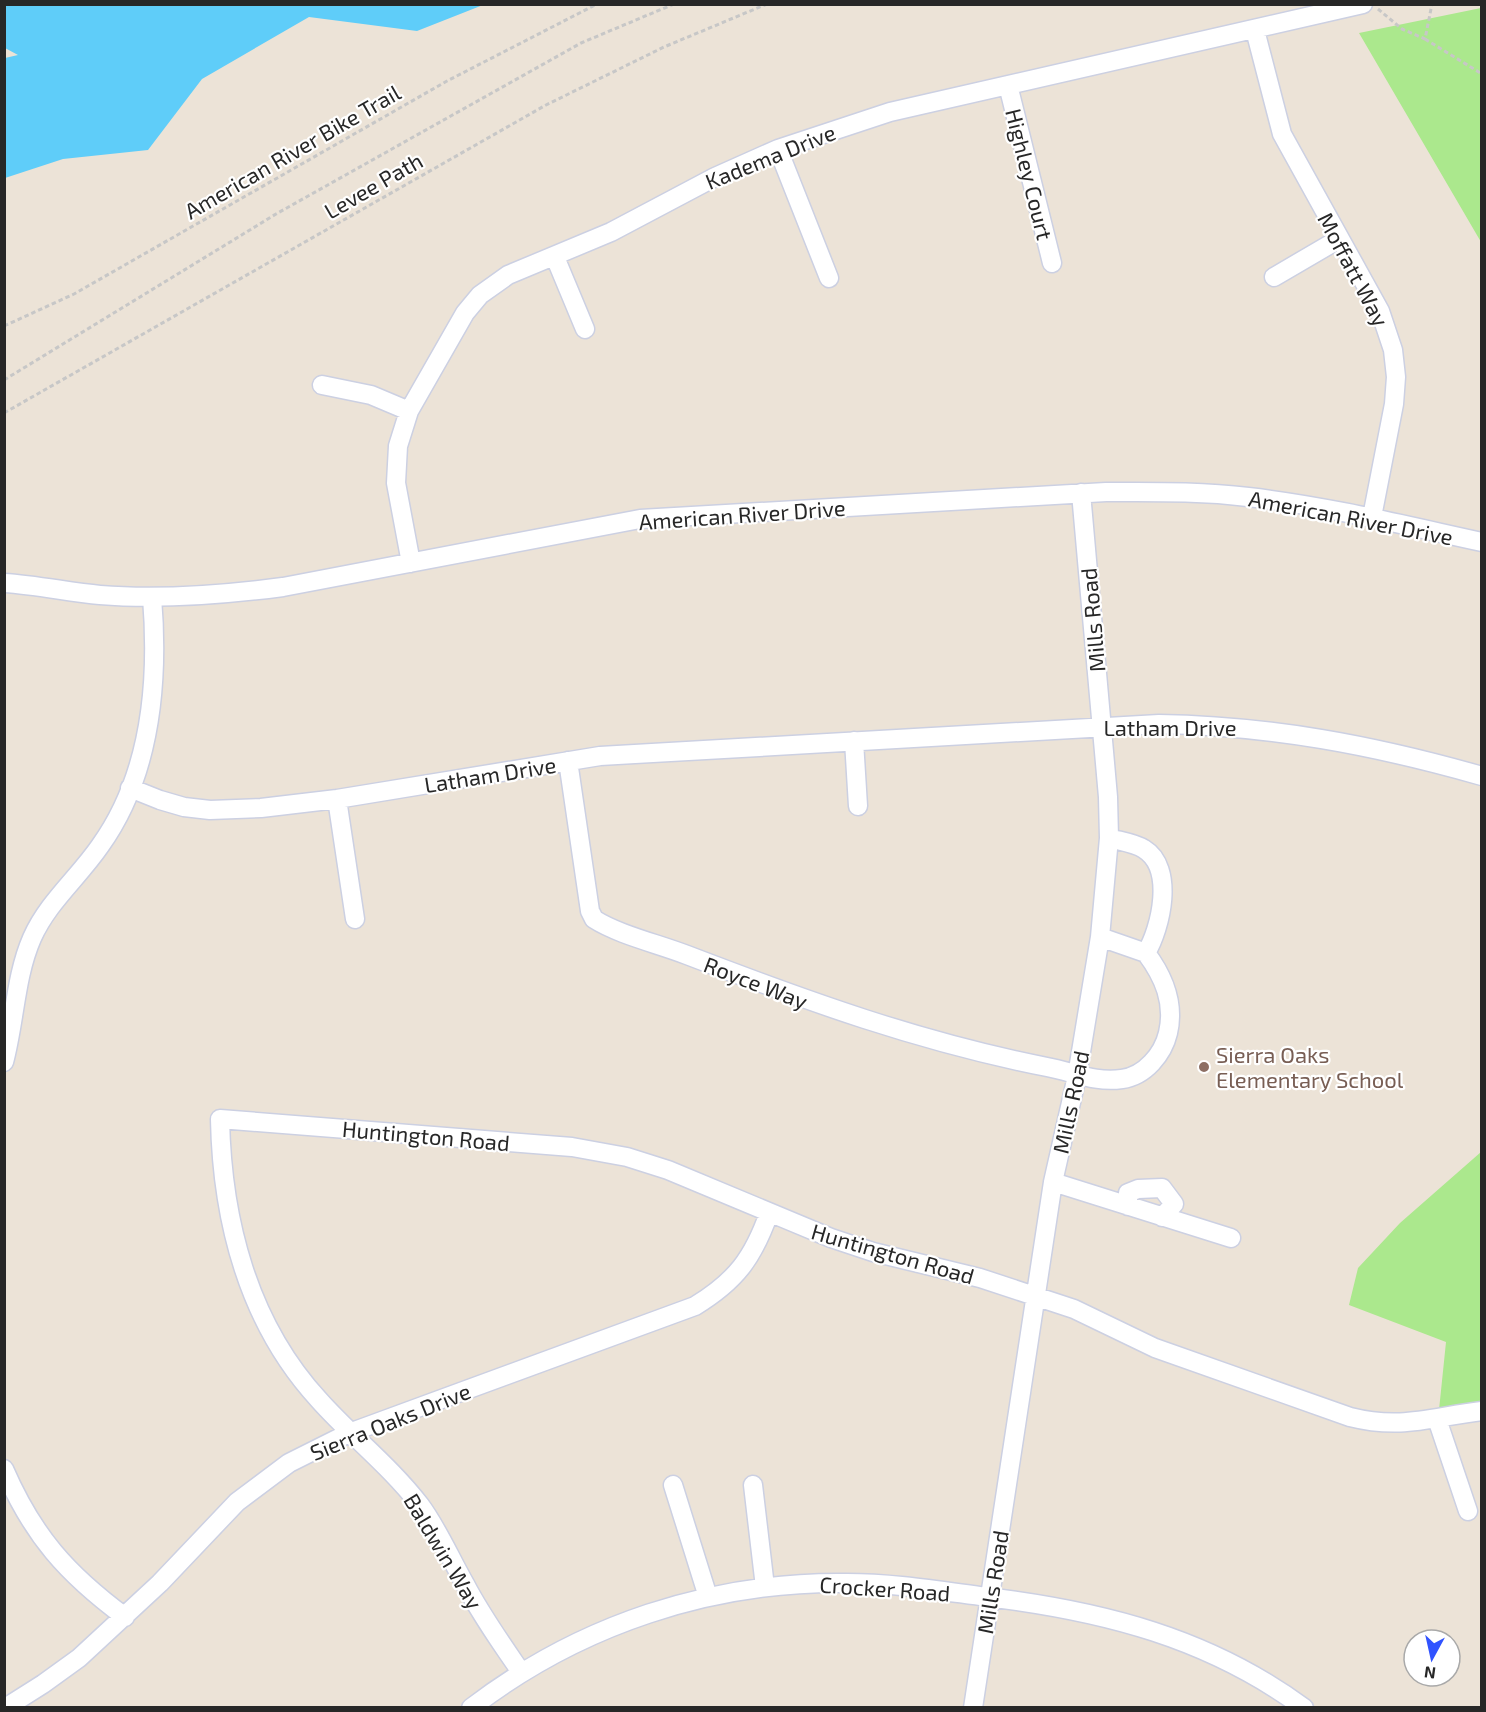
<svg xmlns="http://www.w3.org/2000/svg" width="1486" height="1712" font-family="'Exo 2',sans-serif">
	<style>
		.green { fill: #abe88d }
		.water { fill: #5fcdf9 }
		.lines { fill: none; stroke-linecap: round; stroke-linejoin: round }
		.minor-casing { stroke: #ccd0e2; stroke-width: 21 }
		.path { stroke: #c7c7c7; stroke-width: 3; stroke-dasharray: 4.5 3; stroke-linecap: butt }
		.minor { stroke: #fff; stroke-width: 18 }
		.education-dot { fill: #8d6e63; stroke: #fff; stroke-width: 2 }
		.labels { text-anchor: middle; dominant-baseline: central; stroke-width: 4.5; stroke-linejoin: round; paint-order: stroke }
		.street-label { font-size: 22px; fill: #272727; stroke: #fff }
		.education-label { font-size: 22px; fill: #785e54; stroke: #fff; text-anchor: start }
	</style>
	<rect width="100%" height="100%" fill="#ece3d7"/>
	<path class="green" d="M1481,8H1482L1481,242L1359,33Z
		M1481,1152V1404L1439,1410L1446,1342L1349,1305L1358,1268L1400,1223Z"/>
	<path class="water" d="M5,4H483V5L417,31L309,17L202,79L148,150L63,159L5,178V58L18,55L5,48Z"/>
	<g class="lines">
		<g class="minor-casing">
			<path id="minor" d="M1255,30L1282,134L1380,311L1393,350L1396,377L1394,404L1372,517
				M1008,85L1052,263
				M778,149L829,278
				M555,257L585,329
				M1274,277L1339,239
				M322,385L371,395L409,411
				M411,563L396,483L398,446L409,411L465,313L480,295L508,275L611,232L715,177L778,149L890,112L1363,4
				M4,583C37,585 68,592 100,595C161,600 222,595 283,587L640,519L1106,492C1153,492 1200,491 1248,497C1327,506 1404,525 1482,542
				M854,741L858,806
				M568,761L590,911L594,919C619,935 659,944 687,955C807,1001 920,1042 1047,1067C1074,1072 1095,1083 1122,1079C1145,1076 1163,1054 1168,1033C1175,1003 1164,977 1146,953
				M130,788L160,800L184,807L210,810L261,808L337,799L600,756L1159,724C1272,726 1373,745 1482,776
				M337,799L355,919
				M1100,937L1146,953C1161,928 1175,868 1144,849C1135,843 1119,841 1109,838
				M4,1062C15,1021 15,977 32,938C48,902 78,878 100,846C151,775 159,682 152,597
				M1053,1182L1231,1238
				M1128,1206V1193L1138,1189L1162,1188L1174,1204L1162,1217
				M1437,1419L1468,1511
				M4,1469C33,1536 67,1574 125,1617
				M673,1485L708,1597
				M753,1485L765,1587
				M521,1672C501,1643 481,1615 465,1584C450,1558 438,1529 420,1505C390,1466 351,1436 319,1400C248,1323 222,1220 220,1119L572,1147L627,1157L668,1170L831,1238L873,1252L980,1278L1074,1309L1155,1348L1350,1417C1402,1430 1431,1417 1482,1411
				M5,1708L43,1684L79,1658L160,1583L237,1502L289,1463L349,1433L695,1306C736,1281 753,1258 769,1213
				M471,1708C579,1625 711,1581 847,1583C894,1583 941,1591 987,1597C1103,1611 1209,1638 1304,1708
				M973,1708L1053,1182L1077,1076L1100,937L1109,838L1108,797L1081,493"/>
		</g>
		<path class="path" d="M1378,9L1402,29L1425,39L1432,4
			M1425,39L1482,74
			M4,326L74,294L447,81L597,4
			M4,380L276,214L581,43L674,4
			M4,413L546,105L664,47L767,4"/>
		<use href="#minor" class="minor"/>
	</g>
	<circle class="education-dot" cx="1204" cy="1067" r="6"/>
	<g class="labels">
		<g class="street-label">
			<text transform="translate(292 151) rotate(-30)">American River Bike Trail</text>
			<text transform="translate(770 156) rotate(-22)">Kadema Drive</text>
			<text transform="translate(1030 174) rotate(76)">Highley Court</text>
			<text transform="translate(373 185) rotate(-30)">Levee Path</text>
			<text transform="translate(1354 269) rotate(62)">Moffatt Way</text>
			<text transform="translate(742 514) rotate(-4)">American River Drive</text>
			<text transform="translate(1351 517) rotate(11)">American River Drive</text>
			<text transform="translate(1092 620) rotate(-95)">Mills Road</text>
			<text x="1170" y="727">Latham Drive</text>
			<text transform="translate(490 774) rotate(-9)">Latham Drive</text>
			<text transform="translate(756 982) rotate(21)">Royce Way</text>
			<text transform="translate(1070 1102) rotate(-78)">Mills Road</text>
			<text transform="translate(426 1135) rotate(5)">Huntington Road</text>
			<text transform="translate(893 1253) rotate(16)">Huntington Road</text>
			<text transform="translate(390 1421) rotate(-22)">Sierra Oaks Drive</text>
			<text transform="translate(444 1551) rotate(59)">Baldwin Way</text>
			<text transform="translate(992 1582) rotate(-81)">Mills Road</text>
			<text transform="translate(885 1588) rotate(4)">Crocker Road</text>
		</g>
		<g class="education-label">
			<text x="1216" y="1054">Sierra Oaks<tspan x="1216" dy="25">Elementary School</tspan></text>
		</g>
	</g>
	<rect width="1486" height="1712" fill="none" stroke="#272727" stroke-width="12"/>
	<g transform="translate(1432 1658) rotate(188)"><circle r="28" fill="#ffffff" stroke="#a9a9a9" stroke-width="1.5"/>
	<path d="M0-4.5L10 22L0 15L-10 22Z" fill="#3153ff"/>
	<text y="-9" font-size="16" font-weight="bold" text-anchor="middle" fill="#272727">N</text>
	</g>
</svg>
